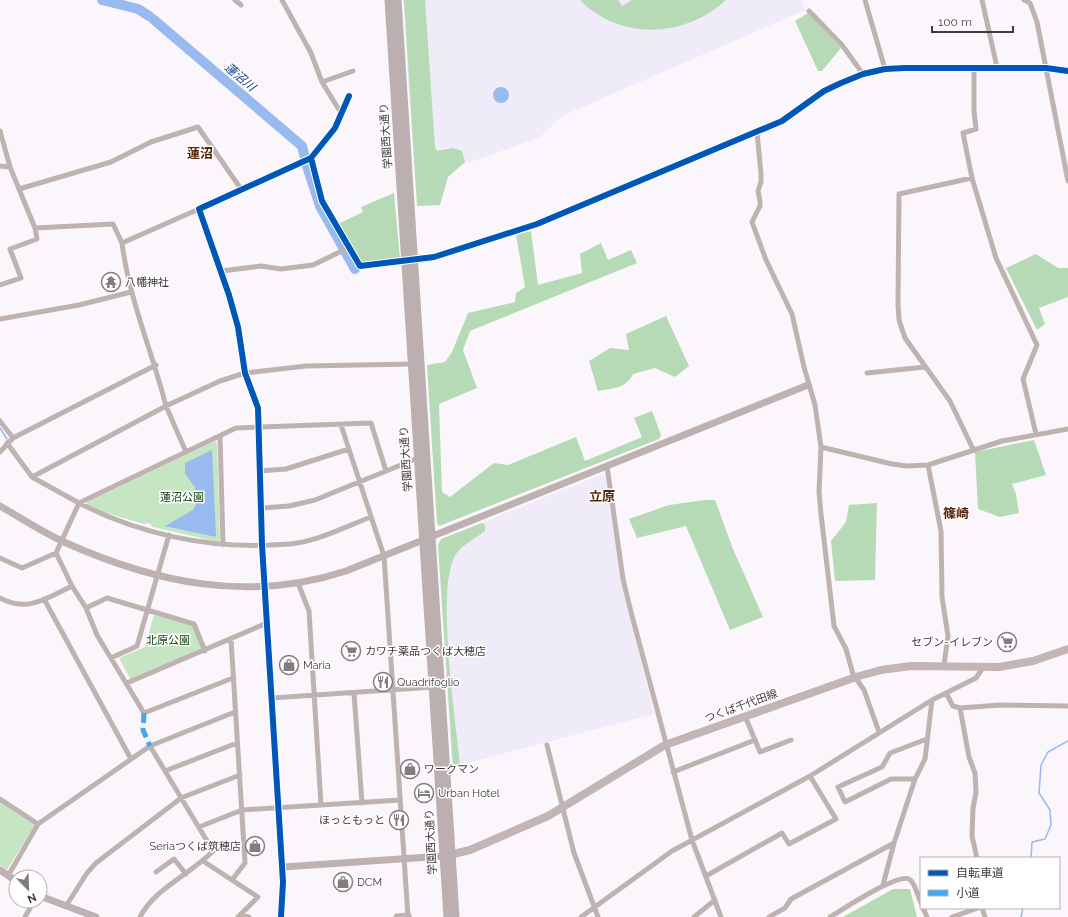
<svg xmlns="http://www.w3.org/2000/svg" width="1068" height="917" font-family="Raleway,'Noto Sans JP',sans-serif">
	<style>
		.commercial { fill: #efebf8 }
		.green { fill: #c5e5c3 }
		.forest { fill: #b7dab6 }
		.water { fill: #98baee }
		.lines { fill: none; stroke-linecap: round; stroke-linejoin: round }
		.stream { stroke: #98baee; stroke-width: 1.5 }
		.river { stroke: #98baee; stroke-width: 10 }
		.street { stroke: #bfb3b2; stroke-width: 5 }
		.secondary { stroke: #beb1b2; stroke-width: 7 }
		.primary { stroke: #c1b5b5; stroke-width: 8 }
		.highway { stroke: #bbafaf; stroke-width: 9 }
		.quiet { stroke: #3fa9f5; stroke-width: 5; stroke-dasharray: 10 5; stroke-linecap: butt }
		.cycleway-casing { stroke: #fff; stroke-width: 8 }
		.cycleway { stroke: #0057b8; stroke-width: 6 }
		.labels { text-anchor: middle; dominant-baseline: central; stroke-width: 3; stroke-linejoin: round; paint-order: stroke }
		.street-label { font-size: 11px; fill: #413a40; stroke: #fff }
		.poi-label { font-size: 11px; fill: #413a40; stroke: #fff; text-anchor: start }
		.park-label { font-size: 11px; fill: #134113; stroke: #fff }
		.water-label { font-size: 12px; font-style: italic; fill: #134182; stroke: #fff }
		.quarter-label { font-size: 13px; font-weight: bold; fill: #542508; stroke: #fff }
	</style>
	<rect width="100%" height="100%" fill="#fbf6fb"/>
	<path class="commercial" d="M403,0H801L805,10L562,116L539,138L415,181Z
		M603,474L606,476L622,585L654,714L452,767L438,545L441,539Z"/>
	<path class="green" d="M215,441L217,443L220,539L218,542L153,527L149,523L144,524L103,512L86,505L87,502Z
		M154,615L197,626L206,648L131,680L119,658L145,647Z
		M0,801L34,823V826L7,870L0,865Z"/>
	<path class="forest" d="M404,0H425L435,147L437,151L453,148L462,151L465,162L448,177L440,205L417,206Z
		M580,0H618L622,6L632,0H726C685,38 620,41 580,0Z
		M808,13L841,48L822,71H818L795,21Z
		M394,193L400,259L363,264L338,224L363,212L361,207Z
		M531,231L538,285L582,273L580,254L601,243L608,260L631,250L637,263L470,331L463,350L477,388L439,404L442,492L450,497L494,463L508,465L576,437L585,461L642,437L634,418L652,411L661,435L659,439L439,526L437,523L427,365L445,362L452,352L468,313L515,302L516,293L525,287L516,235Z
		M1036,254L1058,268H1068V297L1039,308L1045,324L1037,330L1006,268Z
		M666,316L689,366L675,377L655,368L633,374C625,389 614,388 598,391L589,361L610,348L629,350L626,334Z
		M1034,440L1046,475L1012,484L1016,494L1019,513L1000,517L978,509L975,452Z
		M705,500H715L733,549L763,617L730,630L686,526L637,538L629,519L669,505Z
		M877,503L875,580L835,581L831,541L846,522L849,505Z
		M482,523L485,525V531C476,538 463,544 456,554C435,585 456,723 460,765L453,767L438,545L441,539Z
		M893,889H910L917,917H843Z"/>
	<path class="water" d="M493 95a8 8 0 1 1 16 0a8 8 0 1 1-16 0Z
		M212,450L216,537L165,526L193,510L196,504L195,487L185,474V463Z"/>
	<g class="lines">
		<path class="stream" d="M0,428L7,439
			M1031,858L1032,842L1045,839L1051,825L1050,810L1039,793L1041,765L1048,752L1068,741
			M1021,917L1023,908"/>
		<path class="river" d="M102,0L138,9L149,16
			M153,19L302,146L305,158
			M306,163L320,206L355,269"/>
		<path class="street" d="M235,0L241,5
			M282,0L311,53L322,82L341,113
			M865,0L885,69
			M982,0L997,67
			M1024,0L1030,3L1037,22L1068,181
			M809,11L842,45L863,74
			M974,68V111L976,129L963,133L972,178L996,258L1037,345L1023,379L1036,434
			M322,82L353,71
			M0,131L10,167
			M757,132L761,174V182L758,191L760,201V206L752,222L766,260L792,314L804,367L815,405L821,447L819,492L821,514L834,626L846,649L853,674L864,690L879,732
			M311,158L322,201L360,266L406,262
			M0,166L10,167L35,228L113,224L122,243
			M972,178L899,194L898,305L899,320L905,338L950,401L973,449
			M19,189L111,162L151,142L198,127L241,189
			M199,209L122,243C129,299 152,351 166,406L220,381L245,373L306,366L413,364
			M222,271L261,266L281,269L313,265L348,248
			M0,285L21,278L10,249L37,239L35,228
			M0,319L79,305L131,292
			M245,373L238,327L229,295L199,209L311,158L335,128L349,96
			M867,373L925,367
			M0,421L13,438
			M341,425L384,556L408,917
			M220,436L223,545
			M7,443L32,477L79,503L236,428L371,423L386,471
			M821,447L892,464L907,466L928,465L1002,441L1068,429
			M0,452L13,438L156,365
			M928,465L941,531L942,597L948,636L944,665
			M607,466L623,579L631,612L692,840L721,917
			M259,471L286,469L349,449
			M32,477L166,406L186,452
			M261,508L289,506L315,500L418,458
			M0,558L22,568L56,553
			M298,583L309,611L321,805
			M0,598C27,613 47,598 72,586
			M44,599L131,759
			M86,608L107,598L194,624L205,651
			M231,639L245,863L232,880
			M111,658L137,646L169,535
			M233,678L144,713L97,635L86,608L72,586L56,553L79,503C137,533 204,548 270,545C279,544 288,545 297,543C322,539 347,526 371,517
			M127,683L267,623
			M354,693L362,803
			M946,693L953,706L960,708L1000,705L1068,706
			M272,698L433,687
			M960,708L969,757L975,773L976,792L973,808L972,836L977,858
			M745,716L760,752L791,740
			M547,745L574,853L598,917
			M165,771L237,743
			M673,772L755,740
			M915,779H891L845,802L838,787L882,767L890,753L927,739
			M0,799L38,824
			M199,827L242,810L400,800
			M203,861L258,897L238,917
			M156,872L174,859L186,874
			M8,876L38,824L150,746L235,712
			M706,876L782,833L789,844L836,819L810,776
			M883,885L894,843L915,779L925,759L932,700
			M66,906L87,873L96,863L181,798L240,775
			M923,908L927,917
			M982,908L985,917
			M241,915L249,917
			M25,917L34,901
			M140,917C155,888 191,874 213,851L150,746
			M581,917L672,851L810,776L932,700L976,678L982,669
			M694,917L715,900
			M769,917L785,908L791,899L894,843
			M830,917C842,910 897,873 909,879C915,882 918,897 921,903
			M952,917L978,908"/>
		<path class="secondary" d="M410,261L434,257L537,224L782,121L824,91L841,83L863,74L885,69L905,68H1046L1068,71
			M245,373L258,408L262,545L283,882L281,917
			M0,506C21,518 42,532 64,542C155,583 249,603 346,571L808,385
			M283,867L444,856
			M0,870L16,881
			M40,896L96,917
			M397,917L408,916"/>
		<path class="primary" d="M445,856L470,850L548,816L665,745L856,677L881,670L911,666L999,667L1033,661L1068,649"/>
		<path class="highway" d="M389,0L448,917
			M397,0L455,917"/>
		<path class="quiet" d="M144,713L143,730L150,746"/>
		<g class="cycleway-casing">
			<path id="cycleway" d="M311,158L322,201L360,266L434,257L537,224L782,121L824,91L841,83L863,74L885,69L905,68H1046L1068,71
				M281,917L283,882L262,545L258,408L245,373L238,327L229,295L199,209L311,158L335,128L349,96"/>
		</g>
		<use href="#cycleway" class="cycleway"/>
	</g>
	<defs>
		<g id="temple-ring" transform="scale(1)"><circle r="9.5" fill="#fff" stroke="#827c81" stroke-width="1.5"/><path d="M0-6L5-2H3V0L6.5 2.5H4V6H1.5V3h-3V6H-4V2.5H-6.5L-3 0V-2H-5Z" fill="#827c81"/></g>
		<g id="supermarket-ring" transform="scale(1)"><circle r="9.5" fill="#fff" stroke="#827c81" stroke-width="1.5"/><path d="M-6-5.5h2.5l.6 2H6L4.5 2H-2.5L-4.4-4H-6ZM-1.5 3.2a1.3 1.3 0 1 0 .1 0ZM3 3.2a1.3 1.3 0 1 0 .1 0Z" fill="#827c81"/></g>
		<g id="shop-ring" transform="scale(1)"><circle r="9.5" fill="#fff" stroke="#827c81" stroke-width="1.5"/><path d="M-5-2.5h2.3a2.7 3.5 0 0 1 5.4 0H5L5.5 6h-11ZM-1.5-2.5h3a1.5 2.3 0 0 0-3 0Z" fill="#827c81"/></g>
		<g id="restaurant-ring" transform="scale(1)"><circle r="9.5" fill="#fff" stroke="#827c81" stroke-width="1.5"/><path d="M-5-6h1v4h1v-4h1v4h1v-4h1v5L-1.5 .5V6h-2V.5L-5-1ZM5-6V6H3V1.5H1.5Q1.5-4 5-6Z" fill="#827c81"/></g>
		<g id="hotel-ring" transform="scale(1)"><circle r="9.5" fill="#fff" stroke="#827c81" stroke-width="1.5"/><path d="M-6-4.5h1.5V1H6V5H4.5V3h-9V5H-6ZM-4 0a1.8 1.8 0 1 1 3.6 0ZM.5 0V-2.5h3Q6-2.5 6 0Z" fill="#827c81"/></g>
	</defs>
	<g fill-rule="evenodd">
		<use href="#temple-ring" x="111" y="282"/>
		<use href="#supermarket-ring" x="1007" y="642"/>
		<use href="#supermarket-ring" x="351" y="651"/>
		<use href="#shop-ring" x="289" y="665"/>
		<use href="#restaurant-ring" x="383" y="682"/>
		<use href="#shop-ring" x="410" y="769"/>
		<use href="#hotel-ring" x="424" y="793"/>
		<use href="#restaurant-ring" x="399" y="820"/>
		<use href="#shop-ring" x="255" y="846"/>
		<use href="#shop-ring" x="343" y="882"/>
	</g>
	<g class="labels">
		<g class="street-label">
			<text transform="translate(386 136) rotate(-94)">学園西大通り</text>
			<text transform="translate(406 459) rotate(-94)">学園西大通り</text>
			<text transform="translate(741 706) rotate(-20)">つくば千代田線</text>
			<text transform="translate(431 842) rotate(-93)">学園西大通り</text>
		</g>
		<g class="poi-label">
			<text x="125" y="282">八幡神社</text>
			<text x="993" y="642" text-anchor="end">セブン-イレブン</text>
			<text x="365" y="651">カワチ薬品つくば大穂店</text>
			<text x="303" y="665">Maria</text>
			<text x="397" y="682">Quadrifoglio</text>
			<text x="424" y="769">ワークマン</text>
			<text x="438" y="793">Urban Hotel</text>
			<text x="385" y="820" text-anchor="end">ほっともっと</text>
			<text x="241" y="846" text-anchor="end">Seriaつくば筑穂店</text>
			<text x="357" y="882">DCM</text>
		</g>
		<g class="park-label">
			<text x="182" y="497">蓮沼公園</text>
			<text x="168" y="640">北原公園</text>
		</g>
		<g class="water-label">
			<text transform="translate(240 77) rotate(40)">蓮沼川</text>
		</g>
		<g class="quarter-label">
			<text x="200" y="153">蓮沼</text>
			<text x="602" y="496">立原</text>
			<text x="956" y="513">篠崎</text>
		</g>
	</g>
	<rect x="920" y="857" width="140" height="52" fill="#ffffff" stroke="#b3b0b3"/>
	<rect x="928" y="870" width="20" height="6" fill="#0057b8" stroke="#b3b0b3"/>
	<text x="956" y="877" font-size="12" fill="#413a40">自転車道</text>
	<rect x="928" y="890" width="20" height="6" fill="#3fa9f5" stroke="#b3b0b3"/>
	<text x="956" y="897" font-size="12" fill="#413a40">小道</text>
	<g transform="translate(28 889) rotate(157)"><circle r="19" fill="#ffffff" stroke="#b3b0b3"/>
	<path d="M0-3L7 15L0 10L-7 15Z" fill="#827c81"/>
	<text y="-6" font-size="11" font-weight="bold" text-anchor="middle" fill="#413a40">N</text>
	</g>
	<path d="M932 26v6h81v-6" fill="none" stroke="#413a40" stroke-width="2"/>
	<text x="938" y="26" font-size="12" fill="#413a40" stroke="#ffffff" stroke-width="3" paint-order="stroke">100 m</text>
</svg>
